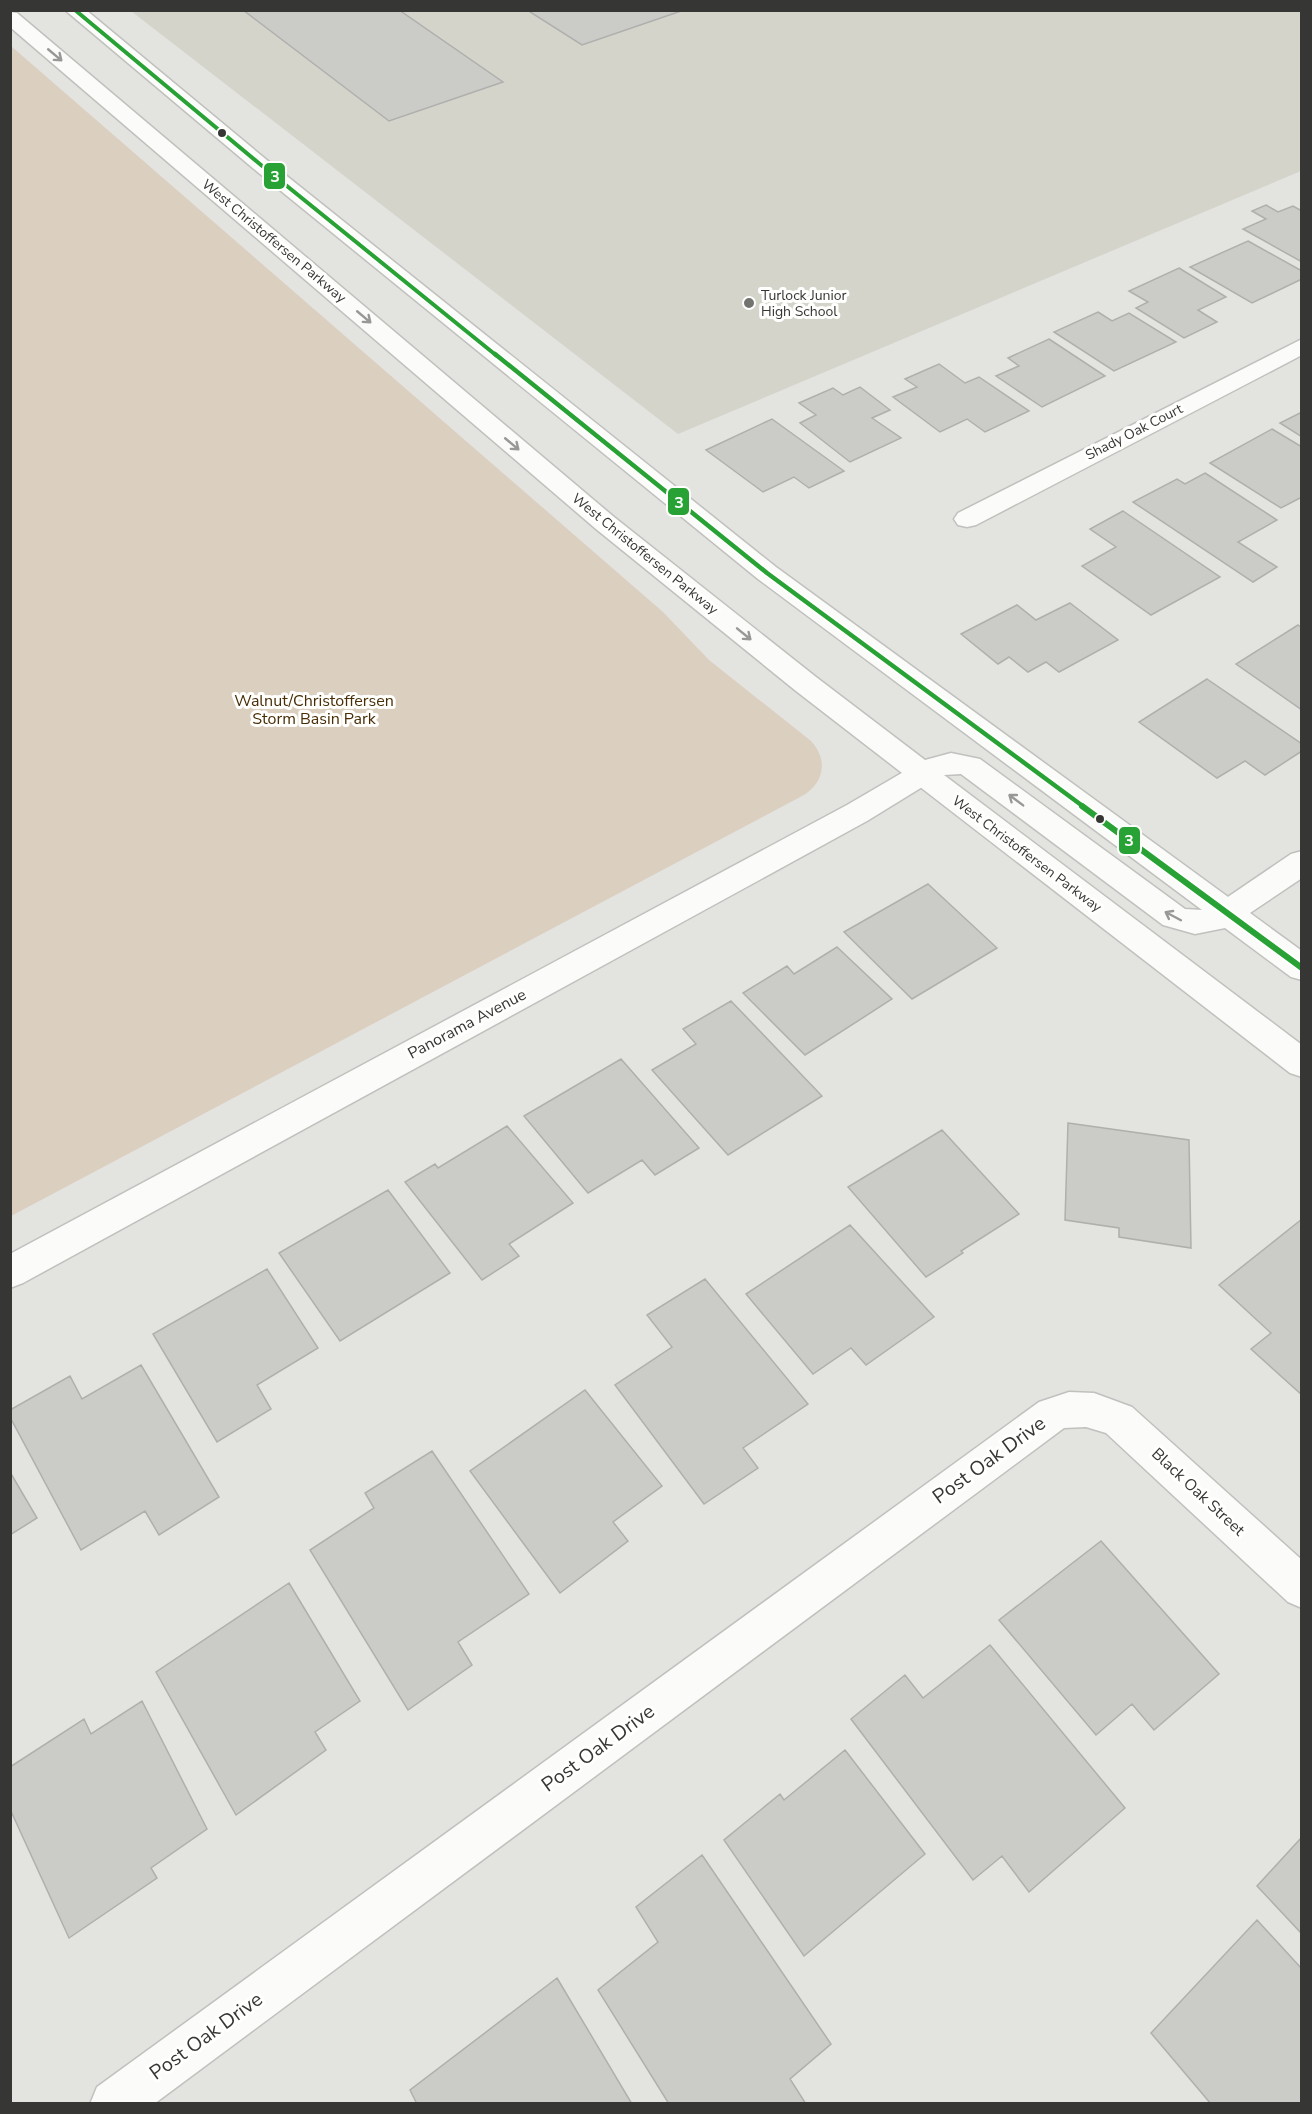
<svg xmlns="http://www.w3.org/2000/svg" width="1312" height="2114" font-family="'Nunito Sans',sans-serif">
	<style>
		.built { fill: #d4d4cb }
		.green { fill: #dbcfc0 }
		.building { fill: #cbcbc8; stroke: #afafad; stroke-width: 1.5 }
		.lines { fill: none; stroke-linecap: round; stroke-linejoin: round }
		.minor-casing { stroke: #c0c0be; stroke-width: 3 }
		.tertiary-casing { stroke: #c0c0be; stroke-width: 3 }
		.minor { fill: #fbfbfa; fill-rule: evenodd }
		.tertiary { fill: #fbfbfa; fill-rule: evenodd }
		.bus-1-far2-casing { stroke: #fffffe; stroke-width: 7 }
		.bus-1-far1-casing { stroke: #fffffe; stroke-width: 8 }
		.bus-1-casing { stroke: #fffffe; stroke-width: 10 }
		.bus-1-far2 { stroke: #29a235; stroke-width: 4 }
		.bus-1-far1 { stroke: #29a235; stroke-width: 4.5 }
		.bus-1 { stroke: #29a235; stroke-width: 6 }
		.oneway { stroke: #989897 }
		.bus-dot { fill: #363634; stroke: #fffffe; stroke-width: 2 }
		.poi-dot { fill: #737370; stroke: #fffffe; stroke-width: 2 }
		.labels { text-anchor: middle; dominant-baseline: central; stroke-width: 6; stroke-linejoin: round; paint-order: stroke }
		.far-street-label { font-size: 14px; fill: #363634; stroke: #fffffe }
		.far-poi-label { font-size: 14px; fill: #363634; stroke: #fffffe; text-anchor: start }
		.park-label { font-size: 16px; fill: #482d05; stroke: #fffffe }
		.street-label { font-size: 16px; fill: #363634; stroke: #fffffe }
		.near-street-label { font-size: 20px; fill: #363634; stroke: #fffffe }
		.line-badge { stroke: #fffffe; stroke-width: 2 }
		.badge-label { font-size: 16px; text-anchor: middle; font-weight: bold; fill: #fff }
	</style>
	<rect width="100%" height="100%" fill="#e3e3df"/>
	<path class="built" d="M131,11H1301V171L678,434Z"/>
	<path class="green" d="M11,46L663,612L709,660L811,741C828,759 825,783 802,796L11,1216Z"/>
	<path class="building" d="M243,10H399L503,82L389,121Z
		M527,10H684L582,45Z
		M1266,205L1278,212L1293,206L1302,211V262L1243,229L1266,219L1252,211Z
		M1248,241L1302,271V279L1252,303L1190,267Z
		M1179,268L1226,297L1198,310L1217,322L1184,338L1136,308L1148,302L1129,291Z
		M1098,312L1112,321L1129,313L1176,342L1114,371L1054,332Z
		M1049,339L1105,376L1042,407L996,376L1019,366L1008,358Z
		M939,364L965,383L979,377L1029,411L985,432L967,419L940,432L893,397L917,387L905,379Z
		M860,387L890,410L872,418L901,438L850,462L800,423L816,415L799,403L833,388L843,395Z
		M1302,412V437L1280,423Z
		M772,419L844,471L809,488L794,477L763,492L706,450Z
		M1272,429L1302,447V497L1281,508L1210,463Z
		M1205,473L1277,520L1238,542L1277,567L1253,582L1133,502L1177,479L1185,484Z
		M1123,511L1220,577L1151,615L1082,566L1116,547L1090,529Z
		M1070,603L1118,640L1059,672L1046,662L1028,672L1009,657L998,664L961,634L1017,605L1036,620Z
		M1298,625L1302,628V710L1236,664Z
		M1207,679L1302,744V751L1265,775L1245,761L1217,778L1139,722Z
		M928,884L997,948L912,999L844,932Z
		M837,947L892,999L805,1055L743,993L787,966L794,974Z
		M731,1001L822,1096L728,1155L652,1070L696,1044L683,1029Z
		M621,1059L699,1148L655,1175L642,1160L588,1193L524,1116Z
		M1068,1123L1189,1140L1191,1248L1119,1237V1228L1065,1220Z
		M507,1126L573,1203L509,1244L519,1256L482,1280L405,1182L435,1164L438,1168Z
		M942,1130L1019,1214L961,1251L963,1253L926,1277L848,1187Z
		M388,1190L450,1273L340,1341L279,1253Z
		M1302,1219V1395L1251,1349L1271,1333L1219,1285Z
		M850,1225L934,1317L866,1365L851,1348L813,1374L746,1294Z
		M267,1269L318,1348L257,1385L271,1409L217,1442L153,1334Z
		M705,1279L808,1404L743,1448L758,1468L704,1504L615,1385L672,1347L647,1315Z
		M141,1365L219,1497L159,1535L145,1511L81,1550L10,1417V1410L70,1376L82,1399Z
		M585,1390L662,1486L613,1522L628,1541L560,1593L470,1471Z
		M432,1451L529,1594L458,1642L472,1665L408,1710L310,1550L374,1508L365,1493Z
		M10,1472L37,1518L10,1535Z
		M1101,1541L1219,1674L1154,1730L1132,1704L1096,1735L999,1620Z
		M289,1583L360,1701L315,1732L326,1750L236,1815L156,1672Z
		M990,1645L1125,1808L1029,1892L1002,1856L973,1880L851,1719L905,1675L923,1698Z
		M142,1701L207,1829L151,1868L157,1878L69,1938L10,1809V1767L84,1719L91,1734Z
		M845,1750L925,1854L804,1956L724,1840L780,1794L784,1800Z
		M1302,1837V1934L1257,1886Z
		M702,1855L831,2044L790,2079L806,2104H669L598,1990L658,1942L636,1907Z
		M1257,1920L1302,1969V2104H1211L1151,2033Z
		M557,1978L632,2104H417L410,2090Z"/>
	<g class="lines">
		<g class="minor-casing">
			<path id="minor" d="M1302,339V355L976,525L967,527L958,525L954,519L958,513Z
				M922,764L932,767L937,774L932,781L867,821L23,1283L10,1288V1254L847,805L912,767Z
				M1302,851V878L1238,921L1227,925L1216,921L1212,913L1216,905L1291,854Z
				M1069,1392L1094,1393L1132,1407L1302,1560V1608L1288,1602L1106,1433L1086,1427L1064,1428L154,2104H90L97,2087L1039,1402Z"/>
		</g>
		<g class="tertiary-casing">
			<path id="tertiary" d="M65,10H86L268,161L776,567L1302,951V980L1291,977L1225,928L1195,934L1163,925L961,774L944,775L1302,1045V1077L1290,1073L796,691L596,529L10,27V12L17,13L614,517L816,677L925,760L951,753L980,759L1185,909L1202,910L758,579L254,169Z"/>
		</g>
		<use href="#minor" class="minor"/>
		<use href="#tertiary" class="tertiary"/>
		<g class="bus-1-far2-casing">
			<path id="bus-1-far2" d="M75,10L261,165L497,356"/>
		</g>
		<g class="bus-1-far1-casing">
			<path id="bus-1-far1" d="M495,354L767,573L1084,807"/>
		</g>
		<g class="bus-1-casing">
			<path id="bus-1" d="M1082,806L1302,968"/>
		</g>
		<use href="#bus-1-far2" class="bus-1-far2"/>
		<use href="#bus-1-far1" class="bus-1-far1"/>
		<use href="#bus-1" class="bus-1"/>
	</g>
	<defs><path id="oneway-shaft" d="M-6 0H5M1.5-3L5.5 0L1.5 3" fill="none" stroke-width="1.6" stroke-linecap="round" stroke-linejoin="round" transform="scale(1.5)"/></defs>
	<g class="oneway">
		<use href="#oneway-shaft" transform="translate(55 55) rotate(40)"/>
		<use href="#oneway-shaft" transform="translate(364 317) rotate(40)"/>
		<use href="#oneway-shaft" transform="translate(512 444) rotate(40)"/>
		<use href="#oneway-shaft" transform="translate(744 634) rotate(39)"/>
		<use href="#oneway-shaft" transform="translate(1016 800) rotate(-143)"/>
		<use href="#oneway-shaft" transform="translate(1173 916) rotate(-152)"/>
	</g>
	<g class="bus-dot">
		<circle cx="222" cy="133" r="5"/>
		<circle cx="1100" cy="819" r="5"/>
	</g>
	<circle class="poi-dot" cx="749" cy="303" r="6"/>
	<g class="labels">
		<g class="far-street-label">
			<text transform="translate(274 241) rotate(40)">West Christoffersen Parkway</text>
			<text transform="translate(1134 432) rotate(-27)">Shady Oak Court</text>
			<text transform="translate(645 554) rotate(39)">West Christoffersen Parkway</text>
			<text transform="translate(1027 854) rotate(37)">West Christoffersen Parkway</text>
		</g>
		<g class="far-poi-label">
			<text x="761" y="295">Turlock Junior<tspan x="761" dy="16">High School</tspan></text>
		</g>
		<g class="park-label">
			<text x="314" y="701">Walnut/Christoffersen<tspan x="314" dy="18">Storm Basin Park</tspan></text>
		</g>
		<g class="street-label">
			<text transform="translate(467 1024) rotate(-28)">Panorama Avenue</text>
			<text transform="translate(1198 1492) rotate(43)">Black Oak Street</text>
		</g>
		<g class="near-street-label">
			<text transform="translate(989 1460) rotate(-36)">Post Oak Drive</text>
			<text transform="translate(598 1748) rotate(-36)">Post Oak Drive</text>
			<text transform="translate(206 2036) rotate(-36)">Post Oak Drive</text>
		</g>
	</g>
	<g class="line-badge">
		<rect x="263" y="162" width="23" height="28" rx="6" fill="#29a235"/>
		<rect x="667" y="487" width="23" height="29" rx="6" fill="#29a235"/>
		<rect x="1118" y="826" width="23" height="29" rx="6" fill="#29a235"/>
	</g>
	<g class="badge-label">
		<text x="275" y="182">3</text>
		<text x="679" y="508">3</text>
		<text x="1129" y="846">3</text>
	</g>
	<rect width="1312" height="2114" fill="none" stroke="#363634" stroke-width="24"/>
</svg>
